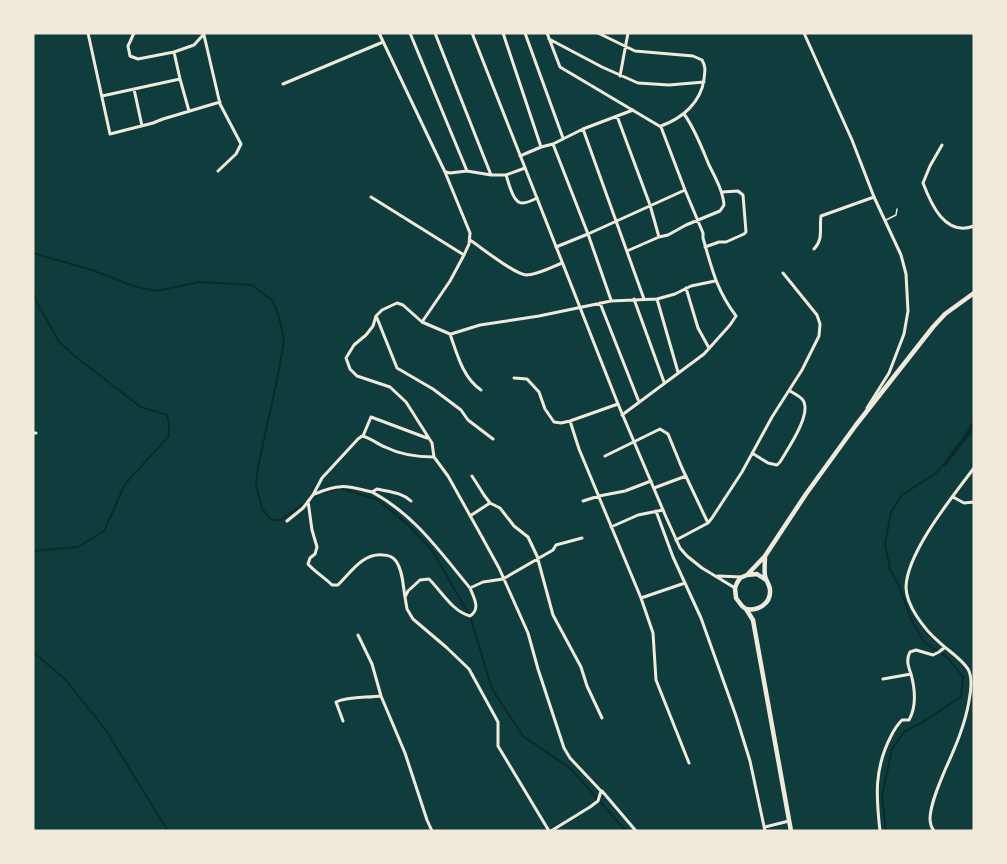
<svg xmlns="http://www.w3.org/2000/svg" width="1007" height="864" font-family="Karla,sans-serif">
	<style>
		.water { fill: #0a2a2b }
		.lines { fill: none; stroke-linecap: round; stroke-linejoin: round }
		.stream { stroke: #0a2a2b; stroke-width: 2 }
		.service { stroke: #f1e9da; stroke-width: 1.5 }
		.minor { stroke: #f1e9da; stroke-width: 3 }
		.tertiary { stroke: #f1e9da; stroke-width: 3 }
		.primary { stroke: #f1e9da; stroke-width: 4.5 }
	</style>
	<rect width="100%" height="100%" fill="#0f3d3e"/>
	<path class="water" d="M974,419V429L972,432L945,467L944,462L965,434Z"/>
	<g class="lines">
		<path class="stream" d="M33,253L92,270L133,286L157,291L199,282L252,285L272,300L279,316L284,341L277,380L258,467L256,485L262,509L272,520H281L306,502
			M33,290L36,301L59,342L77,358L141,407L167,415L169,423V436L125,484L104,531L78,547L33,551
			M311,499L320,493L340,488L378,500L407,524L432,550L470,616L492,689L523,736L570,768L626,831
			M33,652L66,680L107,732L168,831
			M886,831L882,796L892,749L904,732L926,720L961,697L963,677L948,658L924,642L911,619L899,586L890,569L885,544L891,512L902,495L936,473L946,462"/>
		<path class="service" d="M886,220L896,215L897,209"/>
		<path class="minor" d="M88,33L110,134L153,123L163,119L220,102
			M134,33L128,46L130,56L138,59L174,52
			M379,33L445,172L470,233L469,244L464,255L450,281L422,322
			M410,33L467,171L491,175L435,33
			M503,33L541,147
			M525,33L563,138
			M547,33L560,67L661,127L685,190L588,234L556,247
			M598,33L635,51L693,56L702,60C706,67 705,71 704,79C701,102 683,118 661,126
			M204,35L220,104L241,144L236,154L218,171
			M549,39L602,67L638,83L669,85L704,82
			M620,76L628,33
			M180,79L189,111
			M283,84L383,42
			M134,89L142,126
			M102,96L180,79L174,52L194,45L203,35
			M617,116L650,205L659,237
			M583,129L633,110
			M553,144L588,234L611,300
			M942,145L930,166L923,183C931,204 945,237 974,226
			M520,156L541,147L553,144L583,129L644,299
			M446,172L450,173L467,171
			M491,175H506L525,168
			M506,175C509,183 513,204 523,203C527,203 533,200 537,198
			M371,197L464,255
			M470,240C482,248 514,274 526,275C537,275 552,267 562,263
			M705,247L719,242H726L744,234L746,232L743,195L738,191L722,192
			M814,249C824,239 819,228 821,216L874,197
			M627,251L659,237L668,235L686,225L720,211L724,205C723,191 715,177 709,165C702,148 695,129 684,114
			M686,288L698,328L709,348
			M634,299L664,382
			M657,299L678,372
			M600,303L639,402
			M377,318L397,368L433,389L461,410L468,420L493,439
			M450,334L422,322L403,305L397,303L382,310L376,316L373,326L366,335L354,345L346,358L350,369L357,376L390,387L406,402L432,443L434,457L448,476L482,537L499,568L528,633L538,669L564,748L570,758L601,791L598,801L590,807L551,831
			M450,334C457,354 463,378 481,390
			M451,334L480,325L539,316L611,301L657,299L675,294L691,286L715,281
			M514,378L527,379L539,392L545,409L554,422L561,423L570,421L618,404
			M622,415L704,354L730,325L736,316C716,289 712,269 703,238V233L685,190
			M570,421L579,449L641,598L653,633L656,680L689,763
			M33,433H36
			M363,436L371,417L427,438
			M752,453L768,463L777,465L780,462C787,450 814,412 802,399C799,396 793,393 790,391
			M605,456L660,429L668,434L682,468L708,523
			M472,476L484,495L490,503L500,508L514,526L528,537L537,556L553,615L581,667L587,686L602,718
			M654,488L686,476
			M372,492C415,515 440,552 470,588
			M315,494C339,483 347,486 372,492L377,489C390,492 401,492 411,501
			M953,497L964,503L974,502
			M308,501L312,530L317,547L315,554L310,558L308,564C315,572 325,578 332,585H338C351,572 363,553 383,555C388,555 393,557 396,561C403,571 403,586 405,597
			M583,501L599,496L625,491L651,481
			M656,511L673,557L701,618L736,716L750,761L765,831
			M470,516L490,503
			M287,521L303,508L313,495L322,478L358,439L362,436C371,438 377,444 385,447C401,455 417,457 434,457
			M611,527L638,515L663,510
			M676,540L708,523L712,518L742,472L772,417L802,370L819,336L820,324L817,315L783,273
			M641,598L685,583
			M358,635L372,664L381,696L405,753L427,820L432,831
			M883,679L911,674C908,666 906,659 910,652L916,650L933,655L939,652L945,647
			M343,721L336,702C349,696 366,698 381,696
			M602,791L636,831
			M765,827L789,821
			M549,831L498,746V722L469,669L446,647L413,619L407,609L405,597L408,591L420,580L429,579C442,592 452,611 470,616C481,609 474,598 470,588L483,582L503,579L553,550L556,545L582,538
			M880,831C876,796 874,769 891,736C894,730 897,725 902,720H909C917,706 915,689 911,674
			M934,831C931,827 930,823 930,818C931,802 939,785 945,770C955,748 965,725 969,701C971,691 973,678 968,669C961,658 947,650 938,641C924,629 906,605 906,587C907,552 953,496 974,468"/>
		<path class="tertiary" d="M472,33L618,404L666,517L680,548L687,556L702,568L735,588
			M804,33L852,140L874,197L901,255L906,274L908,311L904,334L889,373L867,408
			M718,576L742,577"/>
		<path class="primary" d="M747,575L757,574L766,580
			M746,609C758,611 771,604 770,590C770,585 766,581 765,576C764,569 765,563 765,556
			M791,831L753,620L746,609L742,606L736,598L735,588L737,583L740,578L747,575L765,556L806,494L856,425L933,327L945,314L974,293"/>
	</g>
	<rect width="1007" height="864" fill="none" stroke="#f1e9da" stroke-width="69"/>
</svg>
